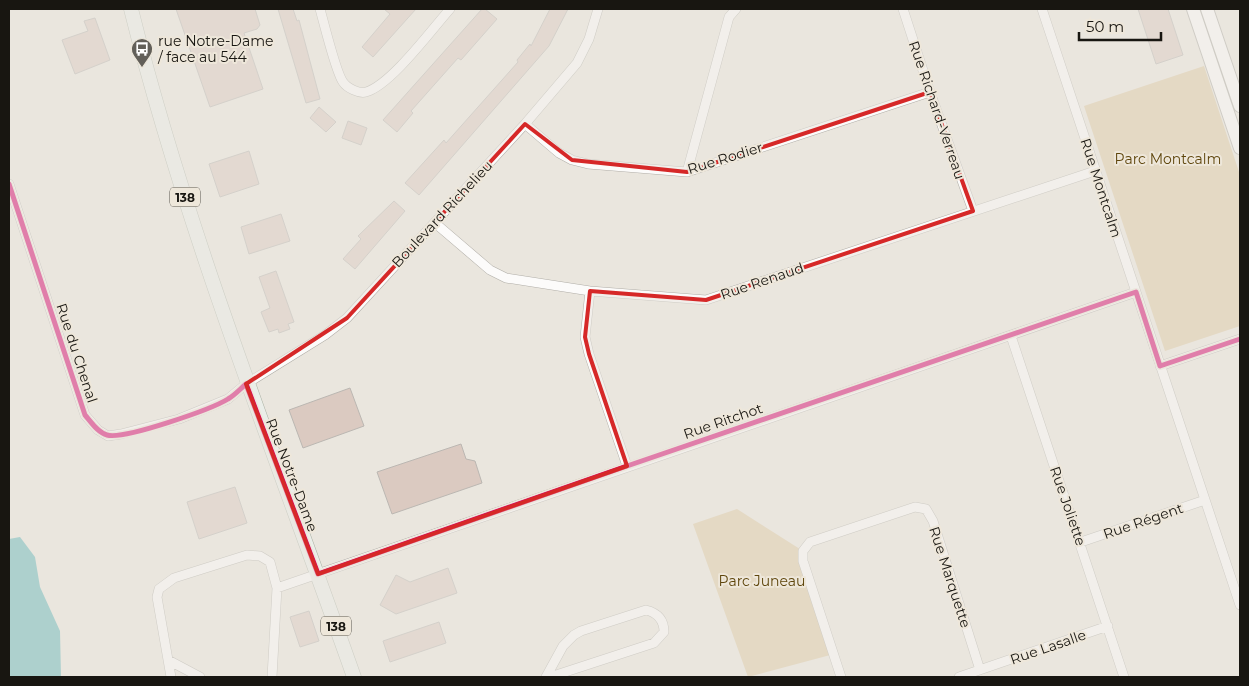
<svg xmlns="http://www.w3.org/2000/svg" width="1249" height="686" font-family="Montserrat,sans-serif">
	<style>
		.green { fill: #decaa4 }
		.water { fill: #65b6b9 }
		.building { fill: #dbcac1; stroke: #bbb7b2 }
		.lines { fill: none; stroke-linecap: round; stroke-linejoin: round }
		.street-casing { stroke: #b0ada7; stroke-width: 10 }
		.secondary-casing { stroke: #b0ada7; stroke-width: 14 }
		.primary-casing { stroke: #abb1a4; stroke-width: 15 }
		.street { stroke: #fcfbfa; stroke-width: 9 }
		.secondary { stroke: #fcfbfa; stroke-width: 12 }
		.primary { stroke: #ebeee9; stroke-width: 14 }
		.cycleway-casing { stroke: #eee7da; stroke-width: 8 }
		.cycleway { stroke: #d6006c; stroke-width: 5 }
		.marked { fill: none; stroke: #d62828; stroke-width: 4; stroke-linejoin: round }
		.labels { text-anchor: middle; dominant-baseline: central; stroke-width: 4; stroke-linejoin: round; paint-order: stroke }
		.shield { fill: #eee7da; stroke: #58554d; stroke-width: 1 }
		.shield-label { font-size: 12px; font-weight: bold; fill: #181611 }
		.poi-label { font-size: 14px; fill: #181611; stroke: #eee7da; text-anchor: start }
		.street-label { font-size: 14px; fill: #181611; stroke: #eee7da }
		.park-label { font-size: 14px; fill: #5f460c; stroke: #eee7da }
	</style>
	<rect width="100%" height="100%" fill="#eae6de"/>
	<path class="green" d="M1204,66L1240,175V326L1165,351L1084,106Z
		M737,509L803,551L834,654L748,677L693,524Z"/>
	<path class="water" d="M20,537L35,557L40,587L60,631L61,677H9V539Z"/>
	<path class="building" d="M176,9H255L260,25L257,29L244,33L263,89L210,107Z
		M278,9H293L297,21L299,20L320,99L306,103Z
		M384,9H416L373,57L362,47L390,14Z
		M482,9H485L497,19L461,60L458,58L411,111L413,113L397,132L383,120Z
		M550,9H568L549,46L419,195L405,183L444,140L446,143L518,62L517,60L530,44L531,46Z
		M1138,9H1168L1183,55L1156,64Z
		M95,18L110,60L75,74L62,40L88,31L84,21Z
		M319,107L336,122L326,132L310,118Z
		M348,121L367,128L361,145L342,138Z
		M249,151L259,184L220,197L209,164Z
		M394,201L405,211L355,269L343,259L361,239L358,236Z
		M281,214L290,241L249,254L241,227Z
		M276,271L294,322L288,324L290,329L279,333L278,329L269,332L261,312L270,308L259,277Z
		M350,388L364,426L303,448L289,410Z
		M461,444L466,459L475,461L482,483L392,514L377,472Z
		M235,487L247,523L199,539L187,502Z
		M448,568L457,593L396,614L380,605L396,575L410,582Z
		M309,611L319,641L300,647L290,617Z
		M439,622L446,643L390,662L383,641Z"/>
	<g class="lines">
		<g class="street-casing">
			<path id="street" d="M320,9C324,23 336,73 343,82C347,88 359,94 366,92C391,85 432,29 450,9
				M903,9L930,92L973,211
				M1042,9L1240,605
				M525,124L559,153L572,160L588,164L687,172L930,92
				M687,172L729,17L736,9
				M9,184L85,415L98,430L108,436L121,434L179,419L228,399L246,384L325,335L347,318L525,124L577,63L589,39L598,9
				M435,223L490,270L506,278L590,291L706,300L1095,171
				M590,291L585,337L589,354L627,466
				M1011,336L1124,677
				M1160,366L1240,339
				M1081,542L1205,500
				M168,660L200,677
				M171,677L157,597L159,589L174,578L247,555L260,556L270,562L277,588L1136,292
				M272,677L277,588
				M546,677L563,646L574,635L581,631L646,610C658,613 664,620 664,632L654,643L550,677
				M841,677L803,561V551L810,542L915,507L926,509L933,521L980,670
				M959,677L1108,626"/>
		</g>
		<g class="secondary-casing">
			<path id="secondary" d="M1193,9L1240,148
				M1207,9L1240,106"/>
		</g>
		<g class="primary-casing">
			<path id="primary" d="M131,9C188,237 276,456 354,677"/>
		</g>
		<use href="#street" class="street"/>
		<use href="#secondary" class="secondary"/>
		<use href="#primary" class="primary"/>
		<g class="cycleway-casing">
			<path id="cycleway" d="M9,184L85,415C91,422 98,433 107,435C124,440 212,409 228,399C235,395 240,389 246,384L318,574L627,466L1136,292L1160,366L1240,339"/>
		</g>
		<use href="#cycleway" class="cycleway"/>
	</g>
	<path d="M0 0H1249V686H0ZM930,92L973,211L706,300L590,291L585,337L589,354L627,466L318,574L246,384L347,318L525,124L572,160L687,172Z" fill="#eae6de" fill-opacity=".55" fill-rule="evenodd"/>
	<path class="marked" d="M930,92L973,211L706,300L590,291L585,337L589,354L627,466L318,574L246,384L347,318L525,124L572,160L687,172Z"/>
	<defs>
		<g id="bus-pin" transform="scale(1.125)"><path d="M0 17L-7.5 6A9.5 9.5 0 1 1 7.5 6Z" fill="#625f59" stroke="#eee7da"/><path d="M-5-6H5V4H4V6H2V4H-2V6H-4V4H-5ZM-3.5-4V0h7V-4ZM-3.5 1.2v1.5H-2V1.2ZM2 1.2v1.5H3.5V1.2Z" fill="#fff"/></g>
	</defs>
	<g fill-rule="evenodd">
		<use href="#bus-pin" x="142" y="49"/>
	</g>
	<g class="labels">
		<g class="shield">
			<rect x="170" y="187.5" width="30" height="19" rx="4"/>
			<rect x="321" y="616.5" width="30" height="19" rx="4"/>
		</g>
		<g class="shield-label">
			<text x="185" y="197">138</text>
			<text x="336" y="626">138</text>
		</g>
		<g class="poi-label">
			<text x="158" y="41">rue Notre-Dame<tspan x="158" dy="16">/ face au 544</tspan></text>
		</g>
		<g class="street-label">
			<text transform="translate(937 110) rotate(71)">Rue Richard-Verreau</text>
			<text transform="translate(725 158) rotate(-17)">Rue Rodier</text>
			<text transform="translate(1101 188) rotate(72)">Rue Montcalm</text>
			<text transform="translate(442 214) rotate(-47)">Boulevard Richelieu</text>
			<text transform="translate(762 281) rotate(-19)">Rue Renaud</text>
			<text transform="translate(77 353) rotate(72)">Rue du Chenal</text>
			<text transform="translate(723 421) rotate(-19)">Rue Ritchot</text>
			<text transform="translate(292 475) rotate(69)">Rue Notre-Dame</text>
			<text transform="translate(1068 506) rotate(71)">Rue Joliette</text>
			<text transform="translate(1143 521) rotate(-19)">Rue Régent</text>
			<text transform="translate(950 577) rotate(72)">Rue Marquette</text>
			<text transform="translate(1048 647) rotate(-19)">Rue Lasalle</text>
		</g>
		<g class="park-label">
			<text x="1168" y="159">Parc Montcalm</text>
			<text x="762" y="581">Parc Juneau</text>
		</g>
	</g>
	<rect width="1249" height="686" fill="none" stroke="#181611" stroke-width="20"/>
	<path d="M1079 32v8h82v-8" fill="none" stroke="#181611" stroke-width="2.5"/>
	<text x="1086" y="32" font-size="15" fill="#181611" stroke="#eee7da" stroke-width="4" paint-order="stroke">50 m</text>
</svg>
